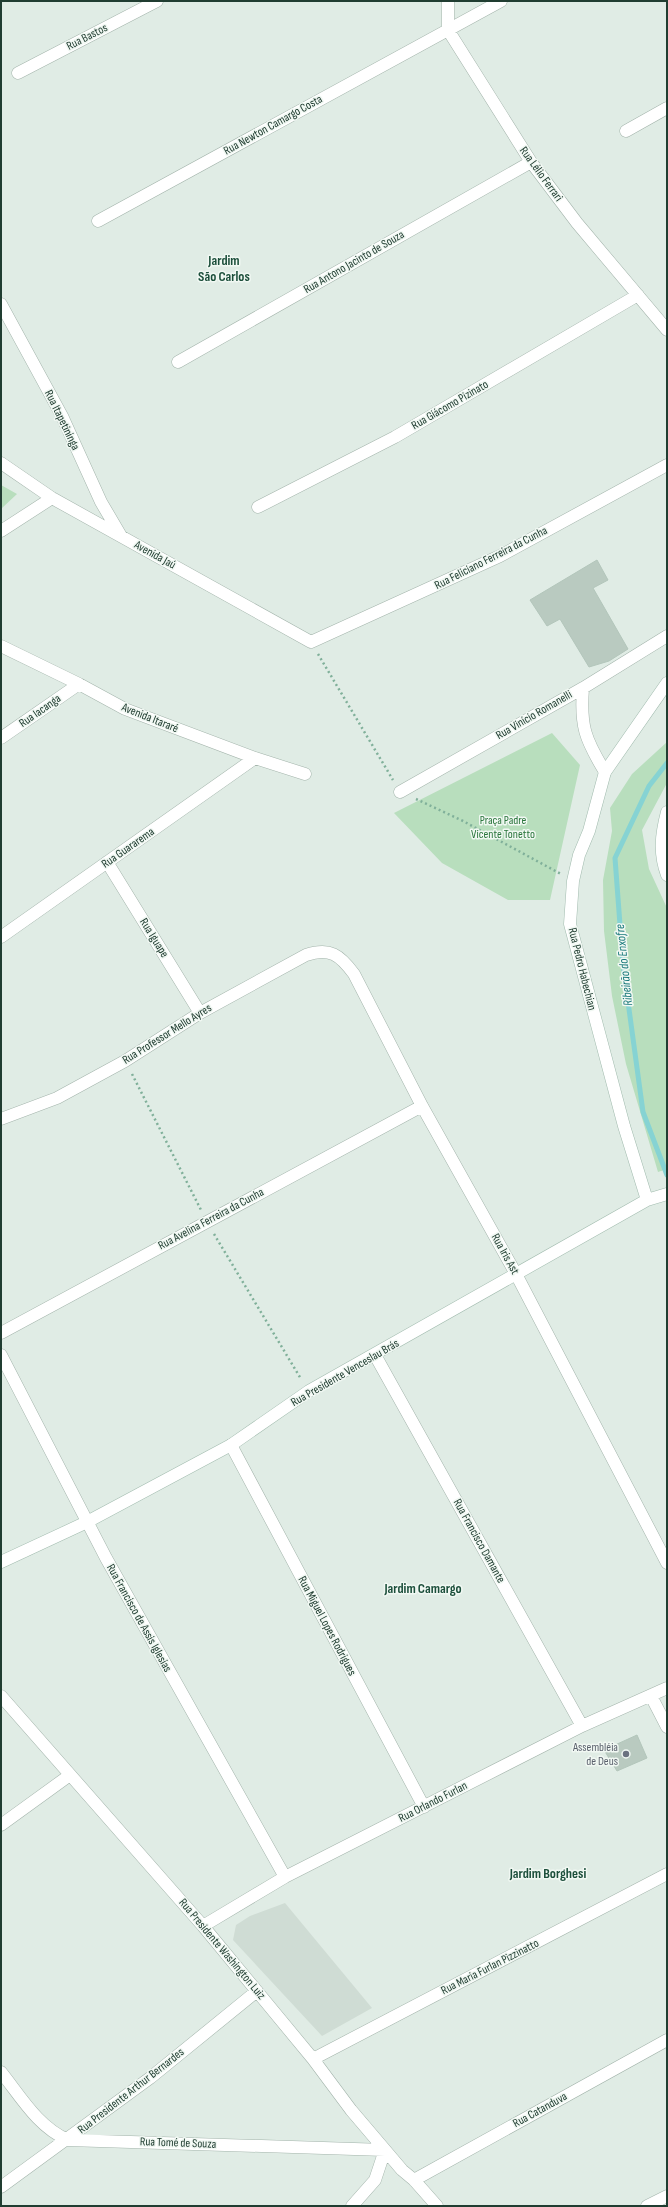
<svg xmlns="http://www.w3.org/2000/svg" width="668" height="2207" font-family="'Sofia Sans Condensed',sans-serif">
	<style>
		.built { fill: #cfdcd4 }
		.green { fill: #b8debd }
		.lines { fill: none; stroke-linecap: round; stroke-linejoin: round }
		.stream { stroke: #86d3d3; stroke-width: 5 }
		.building { fill: #b9cac0; stroke: #b3c6bb }
		.street-casing { stroke: #a3b4ab; stroke-width: 13 }
		.secondary-casing { stroke: #a1bbae; stroke-width: 13 }
		.path { stroke: #80b09a; stroke-width: 2.5; stroke-dasharray: 2 3; stroke-linecap: butt }
		.street { stroke: #fff; stroke-width: 12 }
		.secondary { stroke: #fff; stroke-width: 12 }
		.worship-dot { fill: #6b7280; stroke: #f1f8f3; stroke-width: 1.5 }
		.labels { text-anchor: middle; dominant-baseline: central; stroke-width: 3; stroke-linejoin: round; paint-order: stroke }
		.street-label { font-size: 12px; fill: #203d31; stroke: #f1f8f3 }
		.park-label { font-size: 12px; fill: #29753b; stroke: #f1f8f3 }
		.worship-label { font-size: 12px; fill: #5b616d; stroke: #f1f8f3; text-anchor: end }
		.water-label { font-size: 13px; font-style: italic; fill: #19797b; stroke: #f1f8f3 }
		.quarter-label { font-size: 14px; font-weight: bold; fill: #1c4f3b; stroke: #f1f8f3 }
	</style>
	<rect width="100%" height="100%" fill="#e0ece5"/>
	<path class="built" d="M285,1903L372,2008L322,2036L233,1940L236,1925L250,1916Z"/>
	<path class="green" d="M1,485L17,494L1,509Z
		M552,733L580,765L550,900H508L442,863L394,813Z
		M667,742V783L642,830L649,869L667,908V1169L658,1172L626,1064L612,996L604,931L603,880L612,831L610,808L632,774Z"/>
	<g class="lines">
		<path class="stream" d="M667,763L649,786L615,858L623,965L643,1112L667,1175"/>
	</g>
	<path class="building" d="M597,560L608,580L593,588L628,649L609,661L589,667L560,619L547,626L530,600Z
		M637,1735L647,1758L617,1771L604,1750Z"/>
	<g class="lines">
		<g class="street-casing">
			<path id="street" d="M448,1V30L531,162L577,223L667,330
				M18,73L157,1
				M626,131L667,108
				M98,221L501,1
				M1,304L62,416L101,502L121,536
				M178,362L531,162
				M1,463L52,498L311,642L500,556L667,465
				M258,507L395,437L638,295
				M1,531L52,498
				M1,646L79,684L125,709L255,758L305,774
				M583,688C580,726 585,739 605,772
				M1,738L79,684
				M400,792L583,688L667,636
				M107,862L200,1013
				M1,937L255,758
				M1,1119L57,1098L125,1061L200,1013L306,955C330,947 340,955 354,974L422,1106L516,1274L667,1563
				M1,1333L422,1106
				M1,1355L106,1558L285,1877
				M375,1355L582,1726
				M231,1445L424,1807
				M1,1696L203,1926L313,2059L351,2110L402,2170L414,2180L437,2206
				M651,1696L667,1727
				M1,1825L70,1775
				M203,1926L285,1877L582,1726L667,1688
				M313,2059L667,1874
				M1,2072C21,2097 38,2127 68,2140L385,2150L375,2180L352,2206
				M414,2180L667,2040
				M1,2187L150,2078L257,1991
				M647,2206L667,2196"/>
		</g>
		<g class="secondary-casing">
			<path id="secondary" d="M667,812C661,835 659,853 667,875
				M647,1200L624,1126L570,924L573,881L579,855L589,831L605,772L667,683
				M1,1562L87,1522L231,1445L309,1391L647,1200L667,1194"/>
		</g>
		<path class="path" d="M318,654L393,780
			M416,799L463,821L561,874
			M132,1074L201,1210
			M214,1234L301,1379"/>
		<use href="#street" class="street"/>
		<use href="#secondary" class="secondary"/>
	</g>
	<circle class="worship-dot" cx="626" cy="1754" r="4"/>
	<g class="labels">
		<g class="street-label">
			<text transform="translate(87 37) rotate(-27)">Rua Bastos</text>
			<text transform="translate(273 125) rotate(-29)">Rua Newton Camargo Costa</text>
			<text transform="translate(541 174) rotate(54)">Rua Lélio Ferrari</text>
			<text transform="translate(354 262) rotate(-30)">Rua Antono Jacinto de Souza</text>
			<text transform="translate(450 405) rotate(-30)">Rua Giácomo Pizinato</text>
			<text transform="translate(62 420) rotate(64)">Rua Itapetininga</text>
			<text transform="translate(155 555) rotate(29)">Avenida Jaú</text>
			<text transform="translate(491 558) rotate(-27)">Rua Feliciano Ferreira da Cunha</text>
			<text transform="translate(40 711) rotate(-35)">Rua Iacanga</text>
			<text transform="translate(534 715) rotate(-30)">Rua Vinício Romanelli</text>
			<text transform="translate(150 718) rotate(22)">Avenida Itararé</text>
			<text transform="translate(128 848) rotate(-35)">Rua Guararema</text>
			<text transform="translate(154 938) rotate(58)">Rua Iguape</text>
			<text transform="translate(582 969) rotate(76)">Rua Pedro Habechian</text>
			<text transform="translate(167 1034) rotate(-32)">Rua Professor Mello Ayres</text>
			<text transform="translate(211 1219) rotate(-28)">Rua Avelina Ferreira da Cunha</text>
			<text transform="translate(505 1254) rotate(61)">Rua Iris Ast</text>
			<text transform="translate(345 1373) rotate(-30)">Rua Presidente Venceslau Brás</text>
			<text transform="translate(479 1541) rotate(61)">Rua Francisco Damante</text>
			<text transform="translate(139 1618) rotate(61)">Rua Francisco de Assis Iglesias</text>
			<text transform="translate(327 1626) rotate(62)">Rua Miguel Lopes Rodrigues</text>
			<text transform="translate(433 1802) rotate(-27)">Rua Orlando Furlan</text>
			<text transform="translate(222 1949) rotate(50)">Rua Presidente Washington Luiz</text>
			<text transform="translate(490 1967) rotate(-27)">Rua Maria Furlan Pizzinatto</text>
			<text transform="translate(131 2091) rotate(-38)">Rua Presidente Arthur Bernardes</text>
			<text transform="translate(540 2110) rotate(-29)">Rua Catanduva</text>
			<text transform="translate(178 2143) rotate(2)">Rua Tomé de Souza</text>
		</g>
		<g class="park-label">
			<text x="503" y="820">Praça Padre<tspan x="503" dy="14">Vicente Tonetto</tspan></text>
		</g>
		<g class="worship-label">
			<text x="618" y="1747">Assembléia<tspan x="618" dy="14">de Deus</tspan></text>
		</g>
		<g class="water-label">
			<text transform="translate(624 965) rotate(-96)">Ribeirão do Enxofre</text>
		</g>
		<g class="quarter-label">
			<text x="224" y="260">Jardim<tspan x="224" dy="16">São Carlos</tspan></text>
			<text x="423" y="1588">Jardim Camargo</text>
			<text x="548" y="1873">Jardim Borghesi</text>
		</g>
	</g>
	<rect width="668" height="2207" fill="none" stroke="#203d31" stroke-width="4"/>
</svg>
